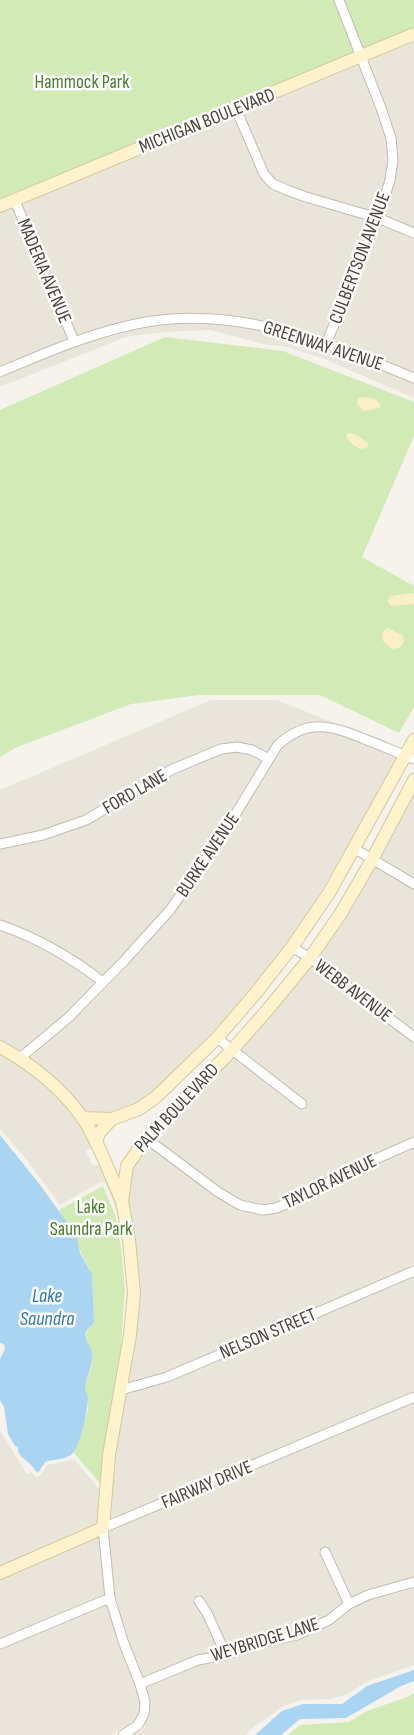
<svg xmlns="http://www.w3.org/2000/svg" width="414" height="1735" font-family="'Sofia Sans Condensed',sans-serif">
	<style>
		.residential { fill: #eae5da }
		.green { fill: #d2eab5 }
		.sand { fill: #f9efc9 }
		.water { fill: #a9d4f2 }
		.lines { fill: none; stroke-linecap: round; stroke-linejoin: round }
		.street-casing { stroke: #c2bbae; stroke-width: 11 }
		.secondary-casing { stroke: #d6c79b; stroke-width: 14 }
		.street { stroke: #fff; stroke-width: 9 }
		.secondary { stroke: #fff3cd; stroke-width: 12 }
		.labels { text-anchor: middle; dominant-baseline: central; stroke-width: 5; stroke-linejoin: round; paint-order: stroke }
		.park-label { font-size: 19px; fill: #4a7f2a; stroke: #fff }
		.street-label { font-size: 19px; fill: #4b4439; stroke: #fff }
		.water-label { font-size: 20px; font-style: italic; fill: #2e7ab2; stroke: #fff }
	</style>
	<rect width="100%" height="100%" fill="#f6f3ec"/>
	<path class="residential" d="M414,40V228L384,215L394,182L398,160L395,137L386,107L368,60Z
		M358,64L366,79L377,110L386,139L388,159L385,179L375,212L307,192L276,179L268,172L242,112Z
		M234,116L260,176L270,187L286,195L372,221L323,338L283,325L252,318L210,314H172L136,319L77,335L21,203Z
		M12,207L68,338L0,367V212Z
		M381,224L414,239V373L333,341Z
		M173,324H211L251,328L281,335L360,361L414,383V398L322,358L283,346L268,345L210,330L165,332L126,337L0,387V378L76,346L138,329Z
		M211,700H277L335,723L314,721L297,725L283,733L274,742L267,752L253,746L238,742L219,744L170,765L84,815L42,830L0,839V790Z
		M315,731L329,732L343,735L399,758L306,917L252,990L213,1034L153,1093L137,1105L114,1113L112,1112L110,1113H84L28,1059L71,1022L105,989L148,943L174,913L228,836L281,750L290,741L302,734Z
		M237,752L251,755L262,761L220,830L166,906L142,935L103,976L71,953L37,934L0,920V850L45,840L88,824L175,774L222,754Z
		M414,791V878L380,857Z
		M375,865L414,889V1031L316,957Z
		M0,930L34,943L67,962L96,983L65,1014L20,1053L0,1042Z
		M311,965L414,1043V1136L356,1162L292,1196L275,1203L263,1205L241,1200L204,1177L153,1137L234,1056L304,1111L308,1103L240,1049Z
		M0,1053L21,1065L62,1100L78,1120V1123H80L91,1143V1147L86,1151L92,1165H100L117,1201L125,1248L119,1217L106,1184L101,1182L60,1205L26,1159L0,1129Z
		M147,1144L216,1197L238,1210L263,1215L277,1213L296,1206L360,1172L414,1147V1266L165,1372L126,1383L135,1336L127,1204L132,1169Z
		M414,1277V1391L109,1520L114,1456L125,1394L169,1382Z
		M414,1402V1577L366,1590L351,1597L327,1546L319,1550L343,1602L326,1616L295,1630L251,1640L228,1649L211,1611L199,1594L192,1600L203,1616L219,1651L196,1656L143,1677L127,1639L115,1597L108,1532Z
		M0,1430L27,1474L31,1472L36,1477L41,1475L47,1465L68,1461L74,1459L99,1489L102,1488L99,1523L0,1567Z
		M99,1536L105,1594L0,1638V1579Z
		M414,1588V1665L366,1682L348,1694L331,1699L301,1700L281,1707L265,1720L258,1723L245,1735H133L139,1731L141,1732L145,1727L144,1725L148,1715L149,1703L146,1687L199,1665L224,1662L254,1650L299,1639L331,1625L351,1609L370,1600Z
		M107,1604L119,1642L136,1685L140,1702L139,1712L135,1721L111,1735H0V1649Z"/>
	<path class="green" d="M0,0H414V32L0,204Z
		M165,337L283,351L414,402V436L362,557L414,586V707L399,733L320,695H199L131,704L17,747L0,757V410Z
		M103,1186L116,1217L121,1248L125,1289L120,1359L102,1486L74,1453L82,1432L88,1410V1400L84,1388L91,1370L92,1351L87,1344L86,1337L87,1331L94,1322L92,1274L59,1210Z
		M414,1693V1735H288L300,1725L349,1722L367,1711L407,1697Z"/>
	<path class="sand" d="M361,397L376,399L380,404V407L376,409L363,411L357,403L358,398Z
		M348,433C353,433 368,440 369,446L364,449C357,449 349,443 346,436Z
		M412,593L414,594V604L392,606L388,603V599L390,596Z
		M388,628L403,636L404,642L399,648L392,649L383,641L382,634L385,629Z"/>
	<path class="water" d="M0,1135L41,1186L76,1235L80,1253L92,1274L94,1322C93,1325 89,1327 87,1330C82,1339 91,1345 92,1352C93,1364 88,1375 85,1386C84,1391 89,1395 88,1400C87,1412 81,1447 71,1455C64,1460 53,1459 45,1462L38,1473C35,1471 34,1469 32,1466C27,1459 17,1458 18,1447L15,1446L8,1434L4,1407L0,1400V1359L5,1349L4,1344L0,1343Z
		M414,1670V1681L401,1686L346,1718L300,1719L281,1735H255L282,1711L303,1704H342L367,1686Z"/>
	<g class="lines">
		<g class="street-casing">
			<path id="street" d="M236,109L264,174L273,184L287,190L306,197L378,218L414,233
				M15,201L74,341
				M326,344L378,218L390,180L393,160L391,138L381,108L339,0
				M0,372C45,353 88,334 136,324C233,303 326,342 414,378
				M0,844L43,835L86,820L173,769L221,749L237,747L252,750L269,759
				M355,849L414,884
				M0,925C38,938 72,958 103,982
				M292,947L310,958L414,1037
				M217,1038L302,1104
				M20,1058L68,1018L124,961L170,910L224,833L277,746C307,717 333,726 367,740C383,746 398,753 414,759
				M146,1138L218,1192L240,1205L263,1210L276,1208L294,1201L358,1167L414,1142
				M121,1390L167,1377L414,1271
				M325,1552L349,1604
				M199,1601L207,1613L226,1655
				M0,1644L110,1598
				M140,1684L198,1660L226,1655L252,1645L297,1635L329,1620L349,1604L368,1595L414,1582
				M123,1735L138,1725L144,1714L145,1702L140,1684L123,1641L110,1598L103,1528L414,1397"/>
		</g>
		<g class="secondary-casing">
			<path id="secondary" d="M0,206L414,34
				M0,1047C31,1064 61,1088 82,1117C99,1142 109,1173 122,1201
				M82,1118L112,1119
				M96,1143L99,1133L112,1119L139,1109L156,1097L217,1038L255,994L292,947L329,893L414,740
				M0,1573L103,1528L109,1455L130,1335L134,1293L129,1240L122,1201L127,1166L146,1138L233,1049L269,1008L310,958L341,913L373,858L414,780"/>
		</g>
		<use href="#street" class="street"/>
		<use href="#secondary" class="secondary"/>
	</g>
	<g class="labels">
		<g class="park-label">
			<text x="82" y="82">Hammock Park</text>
			<text x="91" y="1207">Lake<tspan x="91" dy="22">Saundra Park</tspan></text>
		</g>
		<g class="street-label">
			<text transform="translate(207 121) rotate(-22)">MICHIGAN BOULEVARD</text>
			<text transform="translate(360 258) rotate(-69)">CULBERTSON AVENUE</text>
			<text transform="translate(44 271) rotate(67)">MADERIA AVENUE</text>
			<text transform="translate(323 346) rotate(18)">GREENWAY AVENUE</text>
			<text transform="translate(135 792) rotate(-30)">FORD LANE</text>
			<text transform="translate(208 855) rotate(-56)">BURKE AVENUE</text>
			<text transform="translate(353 991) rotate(37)">WEBB AVENUE</text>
			<text transform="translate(177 1108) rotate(-47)">PALM BOULEVARD</text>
			<text transform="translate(330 1182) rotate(-26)">TAYLOR AVENUE</text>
			<text transform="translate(268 1334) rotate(-23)">NELSON STREET</text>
			<text transform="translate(207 1485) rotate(-23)">FAIRWAY DRIVE</text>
			<text transform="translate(265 1640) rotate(-17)">WEYBRIDGE LANE</text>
		</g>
		<g class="water-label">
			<text x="47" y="1296">Lake<tspan x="47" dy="23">Saundra</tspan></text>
		</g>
	</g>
</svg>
